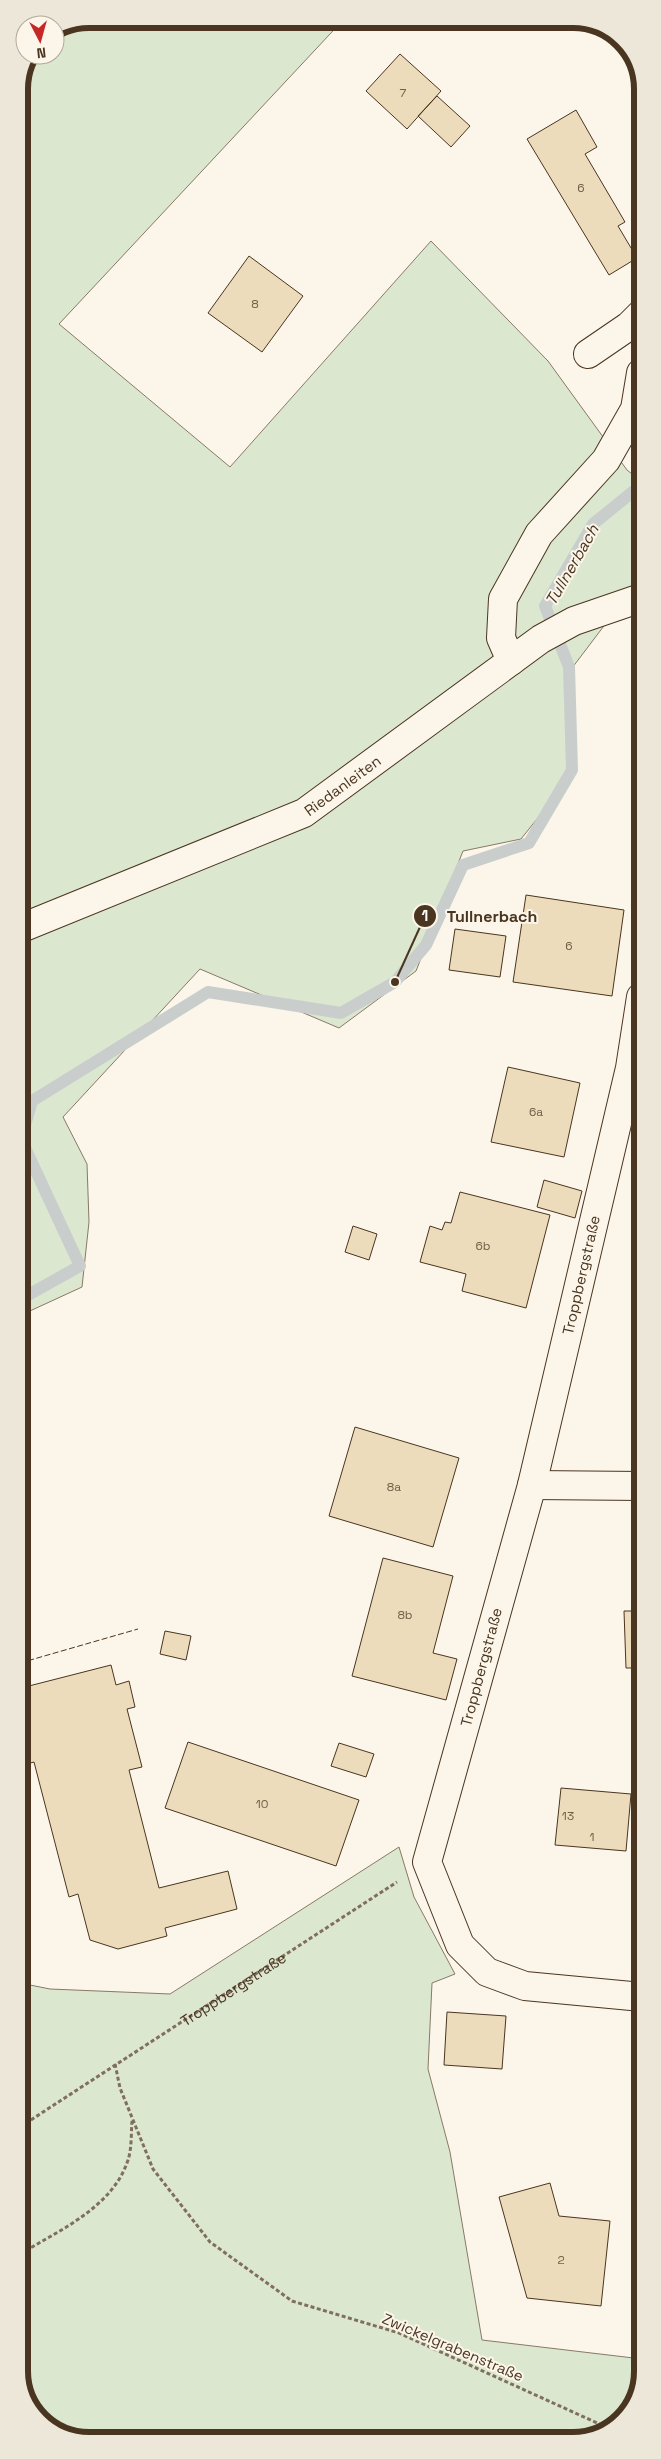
<svg xmlns="http://www.w3.org/2000/svg" width="661" height="2459" font-family="'Space Grotesk',sans-serif">
	<style>
		.green { fill: #dce7d0; stroke: #887966 }
		.lines { fill: none; stroke-linecap: round; stroke-linejoin: round }
		.stream { stroke: #c9cecd; stroke-width: 12 }
		.building { fill: #ecdcbc; stroke: #4a3520 }
		.minor-casing { stroke: #4a3520; stroke-width: 30 }
		.path { stroke: #7f6f5c; stroke-width: 3; stroke-dasharray: 4 2.5; stroke-linecap: butt }
		.minor { stroke: #fbf6e9; stroke-width: 28 }
		.fence { stroke: #4a3520; stroke-width: 1; stroke-dasharray: 6 2.5; stroke-linecap: butt }
		.labels { text-anchor: middle; dominant-baseline: central; stroke-width: 4; stroke-linejoin: round; paint-order: stroke }
		.number-label { font-size: 12px; fill: #725f47 }
		.street-label { font-size: 15px; fill: #4a3520; stroke: #fbf6e9 }
		.water-label { font-size: 16px; font-style: italic; fill: #4a3520; stroke: #fbf6e9 }
		.rim { fill: none; stroke: #4a3520; stroke-width: 6 }
		.leader { fill: none; stroke: #4a3520; stroke-width: 2 }
		.callout-dot { fill: #4a3520; stroke: #fbf6e9; stroke-width: 2 }
		.mark-label { font-size: 15px; text-anchor: middle; font-weight: bold; fill: #fff }
		.callout-label { font-size: 16px; text-anchor: middle; font-weight: bold; fill: #4a3520; stroke: #fbf6e9; stroke-width: 4; stroke-linejoin: round; paint-order: stroke }
	</style>
	<rect width="100%" height="100%" fill="#fbf6e9"/>
	<path class="green" d="M88,19H344L59,324L230,467L431,241L548,361L627,470L641,481V577L569,672L572,775L521,839L463,851L416,971L339,1028L200,969L63,1117L87,1164L89,1222L82,1287L19,1316V88L33,55H55V32Z
		M399,1847L414,1897L455,1974L432,1983L428,2069L450,2152L482,2340L642,2359V2371L628,2413L587,2439L83,2440L43,2423L20,2385V1983L50,1989L170,1994Z"/>
	<g class="lines">
		<path class="stream" d="M19,1300L80,1266L21,1139L32,1101L208,992L341,1013L395,982L426,945L463,865L529,843L572,770L569,667L545,606L593,524L635,490L641,481"/>
	</g>
	<path class="building" d="M400,54L441,91L407,129L366,91Z
		M437,96L470,126L451,147L418,116Z
		M576,110L597,147L585,154L625,222L618,226L637,258L609,275L527,139Z
		M249,256L303,296L262,352L208,313Z
		M526,895L624,910L612,996L513,982Z
		M455,929L506,936L500,977L449,970Z
		M508,1067L580,1083L564,1157L491,1142Z
		M544,1180L582,1191L575,1218L537,1207Z
		M460,1192L550,1215L526,1308L462,1291L466,1274L420,1262L430,1226L442,1230L445,1222L451,1223Z
		M353,1226L377,1234L369,1260L345,1252Z
		M355,1427L459,1458L433,1547L329,1516Z
		M383,1558L453,1576L433,1653L457,1659L446,1700L352,1676Z
		M624,1611H642V1668H626Z
		M165,1631L191,1636L186,1660L160,1654Z
		M111,1665L116,1685L129,1681L135,1707L127,1709L142,1767L129,1770L159,1888L228,1871L237,1909L165,1928L167,1936L118,1949L90,1940L78,1894L69,1897L34,1762L20,1766V1695L26,1693L25,1687Z
		M188,1742L359,1800L336,1866L165,1808Z
		M339,1743L374,1754L366,1777L331,1766Z
		M561,1788L631,1794L626,1851L555,1845Z
		M447,2012L506,2016L502,2069L444,2065Z
		M550,2183L559,2216L610,2221L601,2306L527,2298L499,2197Z"/>
	<g class="lines">
		<g class="minor-casing">
			<g id="minor">
				<path d="M588,354L629,326L641,314"/>
				<path d="M511,661L501,638L503,599L539,534L606,460L635,409L641,373"/>
				<path id="s2" d="M19,929L304,813L541,639L574,621L641,598"/>
				<path d="M641,997L630,1068L532,1485L427,1862L460,1945L487,1972L525,1986L642,1997"/>
				<path d="M532,1485L642,1486"/>
			</g>
		</g>
		<g class="path">
			<path d="M115,2064L120,2088L153,2169L210,2242L292,2301L399,2333L606,2427"/>
			<path id="s1" d="M20,2127L397,1882"/>
			<path d="M20,2254C60,2230 113,2207 128,2160C132,2148 131,2133 132,2121"/>
		</g>
		<use href="#minor" class="minor"/>
		<path class="fence" d="M20,1663L138,1629"/>
	</g>
	<g class="labels">
		<g class="number-label">
			<text x="403" y="93">7</text>
			<text x="581" y="188">6</text>
			<text x="255" y="304">8</text>
			<text x="569" y="946">6</text>
			<text x="536" y="1112">6a</text>
			<text x="483" y="1246">6b</text>
			<text x="394" y="1487">8a</text>
			<text x="405" y="1615">8b</text>
			<text x="262" y="1804">10</text>
			<text x="568" y="1816">13</text>
			<text x="592" y="1837">1</text>
			<text x="561" y="2260">2</text>
		</g>
		<g class="street-label">
			<text stroke="none"><textPath href="#s2" startOffset="355">Riedanleiten</textPath></text>
			<text transform="translate(581 1275) rotate(-77)">Troppbergstraße</text>
			<text transform="translate(481 1667) rotate(-75)">Troppbergstraße</text>
			<text stroke="none"><textPath href="#s1" startOffset="254">Troppbergstraße</textPath></text>
			<text transform="translate(453 2347) rotate(23)">Zwickelgrabenstraße</text>
		</g>
		<g class="water-label">
			<text transform="translate(572 565) rotate(-60)">Tullnerbach</text>
		</g>
	</g>
	<path d="M0 0H661V2459H0ZM89 28H573A61 61 0 0 1 634 89V2371A61 61 0 0 1 573 2432H89A61 61 0 0 1 28 2371V89A61 61 0 0 1 89 28Z" fill="#ede7d9" fill-rule="evenodd"/>
	<path class="rim" d="M89 28H573A61 61 0 0 1 634 89V2371A61 61 0 0 1 573 2432H89A61 61 0 0 1 28 2371V89A61 61 0 0 1 89 28Z"/>
	<path class="leader" d="M395 982L425 916"/>
	<g class="callout-dot">
		<circle cx="395" cy="982" r="5"/>
		<circle cx="425" cy="916" r="12"/>
	</g>
	<g class="mark-label">
		<text x="425" y="921">1</text>
	</g>
	<g class="callout-label">
		<text x="492" y="922">Tullnerbach</text>
	</g>
	<g transform="translate(40 40) rotate(174)"><circle r="24" fill="#fbf6e9" stroke="#b4a999"/>
	<path d="M0-4L9 19L0 12L-9 19Z" fill="#c62828"/>
	<text y="-8" font-size="14" font-weight="bold" text-anchor="middle" fill="#4a3520">N</text>
	</g>
</svg>
